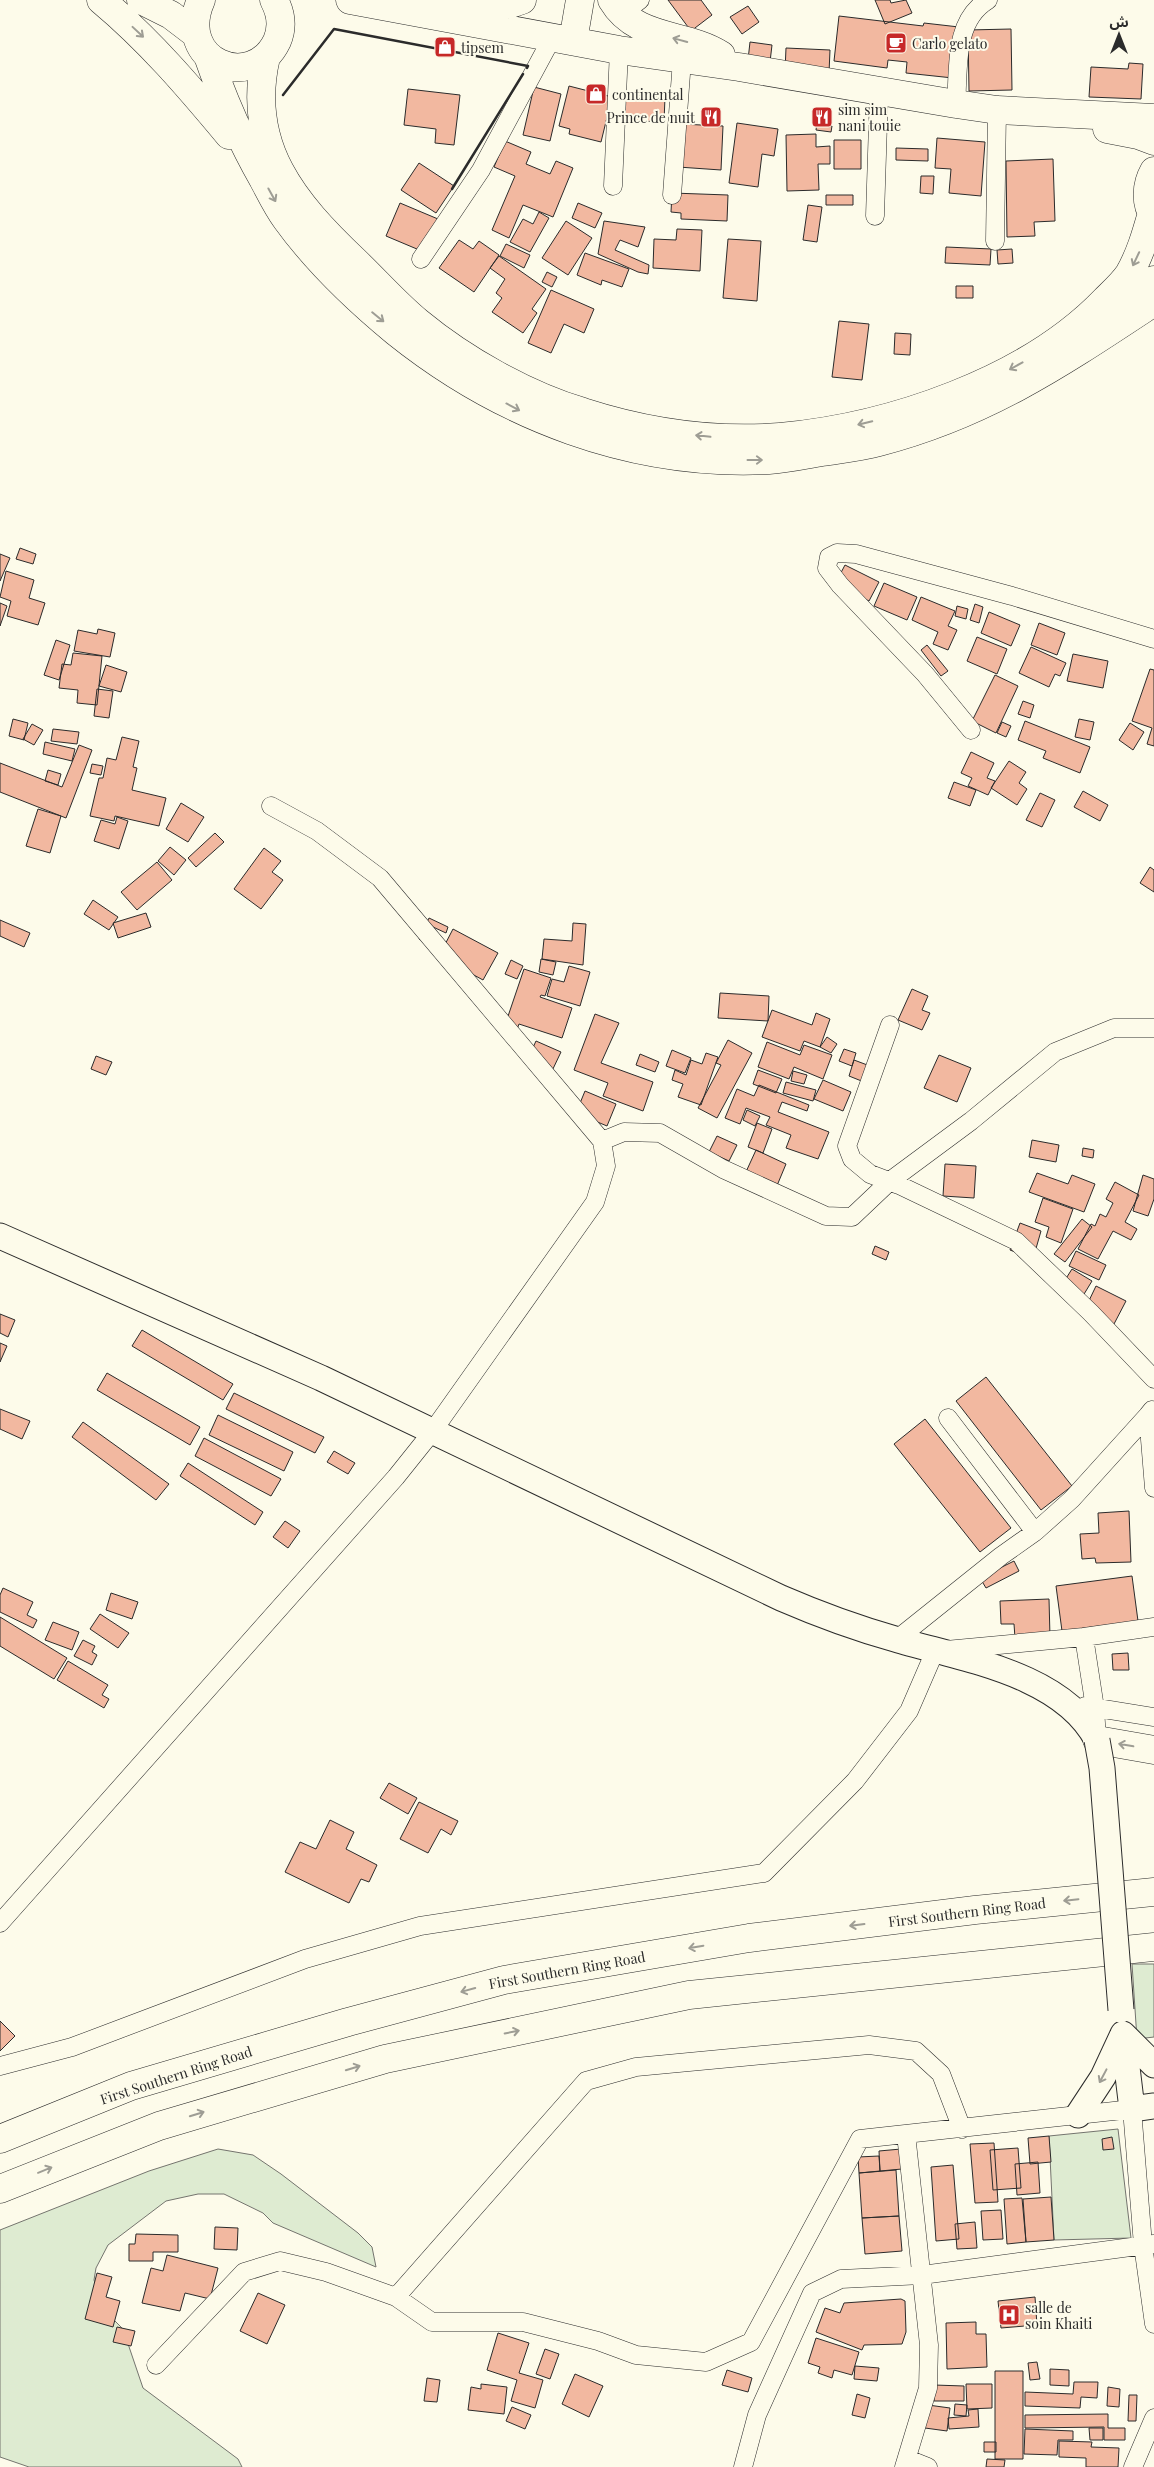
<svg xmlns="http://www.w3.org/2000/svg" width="1154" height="2467" font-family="'Playfair Display','Noto Sans Arabic',serif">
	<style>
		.green { fill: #deebd1; stroke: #74746e }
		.building { fill: #f2b8a0; stroke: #2b2b2b }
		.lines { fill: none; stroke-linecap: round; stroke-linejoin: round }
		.minor-casing { stroke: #2b2b2b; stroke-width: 19 }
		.secondary-casing { stroke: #2b2b2b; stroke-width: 27 }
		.trunk-casing { stroke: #2b2b2b; stroke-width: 29 }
		.motorway-casing { stroke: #2b2b2b; stroke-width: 29 }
		.minor { stroke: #fdfbea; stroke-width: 18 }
		.secondary { stroke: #fdfbea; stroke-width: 25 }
		.trunk { stroke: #fdfbea; stroke-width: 28 }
		.motorway { stroke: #fdfbea; stroke-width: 28 }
		.secondary-bridge-casing { stroke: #2b2b2b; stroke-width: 27; stroke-linecap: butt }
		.secondary-bridge { stroke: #fdfbea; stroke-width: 25 }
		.wall { stroke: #2b2b2b; stroke-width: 2.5 }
		.oneway { stroke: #9e9d94 }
		.labels { text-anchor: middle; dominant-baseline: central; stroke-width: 4; stroke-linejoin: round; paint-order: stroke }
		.poi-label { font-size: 14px; fill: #2b2b2b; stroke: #fdfbea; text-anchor: start }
		.street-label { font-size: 14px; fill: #2b2b2b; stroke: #fdfbea }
	</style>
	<rect width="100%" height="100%" fill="#fdfbea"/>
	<path class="green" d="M1132,1964H1154V2037L1137,2039Z
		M1118,2129L1131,2238L1054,2240L1049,2136Z
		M218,2149L253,2155L281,2174L358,2233L372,2247L376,2267L273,2223L263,2213L224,2194H198L166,2201L108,2245L96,2268L94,2280L105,2311L123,2329L143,2388L238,2459L242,2467H29L0,2457V2230L149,2171Z"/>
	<path class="building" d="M668,0H701L712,15L691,31Z
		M875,0H890L891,3L906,0L912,13L885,24Z
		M748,6L759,22L742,34L730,17Z
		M839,16L923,26L924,23L959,27L953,78L906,73L907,62L888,60L887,68L834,61Z
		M1011,29L1012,90L969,91L968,30Z
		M750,42L772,45L770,62L748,60Z
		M786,48L830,50L829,73L785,71Z
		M1129,63L1143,64L1141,99L1089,97L1091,67L1128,69Z
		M569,86L612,97L601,142L569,134L570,129L559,126Z
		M534,87L561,94L550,141L523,135Z
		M408,89L460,95L454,145L435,143L436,129L404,125Z
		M623,95L665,97L664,122L622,120Z
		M737,123L778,129L774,156L762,154L758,187L729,183Z
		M817,123L832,126L831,132L816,130Z
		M680,124L723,126L721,170L678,167Z
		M816,134V147L830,146V164H818L819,190L787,191L786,135Z
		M937,138L985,142L981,196L949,193L951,169L935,168Z
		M834,140H861V169H834Z
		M505,141L531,152L526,164L550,174L556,161L573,168L553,217L523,205L509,238L492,230L515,176L494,167Z
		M896,148L928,149V161L896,160Z
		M1053,159L1055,221L1034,222L1035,236L1007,237L1006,161Z
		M419,163L454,186L436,213L401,190Z
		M921,176H934L933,194L920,193Z
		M672,193L728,195L727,221L681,219V213L671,212Z
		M826,195H853V205H826Z
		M400,203L438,219L424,252L386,236Z
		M578,203L602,213L595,228L572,218Z
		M808,205L822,207L817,242L803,240Z
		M539,212L549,218L530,252L510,242L523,219L533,224Z
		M566,221L592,238L568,275L542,258Z
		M604,221L645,227L638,247L620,240L615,250L649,265L648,274L638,272L598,254Z
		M677,229L702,230L700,271L653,268L654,239L676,240Z
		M728,239L761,241L757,301L723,298Z
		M459,240L473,249L479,241L499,255L474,292L439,268Z
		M506,244L530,255L524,268L500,256Z
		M946,247L991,249L990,265L945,263Z
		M1012,249L1013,263L998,264L997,250Z
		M585,253L629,269L622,287L602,280L601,285L577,275Z
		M499,256L546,289L532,309L537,313L523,333L492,312L502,298L496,293L505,279L490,268Z
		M547,272L557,277L552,287L542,282Z
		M956,286H973V298H956Z
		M551,290L594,309L584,333L564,324L551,353L528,343Z
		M839,321L869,324L862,380L832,377Z
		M895,333L911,334L910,355L894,354Z
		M20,548L36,554L33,564L16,559Z
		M0,554L10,558L0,581Z
		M845,565L879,582L869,601L835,584Z
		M6,571L34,580L29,598L45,603L38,625L7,616L11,601L0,597Z
		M884,583L917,597L907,620L874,606Z
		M921,597L955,611L948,626L957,630L948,650L933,644L938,632L912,620Z
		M0,603L7,606L0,626Z
		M975,604L983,607L979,623L970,620Z
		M957,606L968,609L966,619L955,616Z
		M989,612L1020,625L1011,646L981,633Z
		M1039,623L1065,633L1057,655L1031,645Z
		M98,629L115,633L110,657L74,651L78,630L97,634Z
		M977,637L1007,649L997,674L967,661Z
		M56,640L70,645L59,680L44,675Z
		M927,645L948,671L941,676L921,650Z
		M1031,647L1066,663L1060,676L1055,674L1049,687L1019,673Z
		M73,653L102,656L97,705L77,703L78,690L59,688L62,664L71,665Z
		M1073,654L1108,661L1103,688L1067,681Z
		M106,665L127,672L121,692L99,686Z
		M1150,669L1154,670V746L1147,744L1152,728L1132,721Z
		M995,675L1018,686L996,733L972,721Z
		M97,689L113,691L109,718L94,716Z
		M1023,701L1034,705L1030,718L1018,714Z
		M13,719L28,723L24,740L9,736Z
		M1079,719L1094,722L1090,740L1075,737Z
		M1025,721L1090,747L1080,773L1043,758L1046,751L1018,740Z
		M1002,722L1011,726L1006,737L997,733Z
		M1130,723L1144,732L1133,750L1119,740Z
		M32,724L43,730L34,745L23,739Z
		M53,729L79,732L77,744L51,741Z
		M122,737L139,741L133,767L137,768L132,790L166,798L159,826L115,816L114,821L90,816L99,778H103L107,758L116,760Z
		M45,742L75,749L72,761L43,754Z
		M79,745L92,750L66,818L0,792V763L62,787Z
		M971,752L994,763L987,778L995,781L988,795L968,786L972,778L961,773Z
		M1009,761L1026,772L1019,783L1027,789L1017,805L991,788Z
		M92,764L103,766L101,775L90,773Z
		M48,770L61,774L58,785L45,781Z
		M954,782L976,790L970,806L948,798Z
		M1083,791L1108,805L1100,821L1074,807Z
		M1040,793L1055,800L1042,827L1026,820Z
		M181,803L204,817L188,842L166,829Z
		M38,809L61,816L50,853L26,846Z
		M117,817L128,821L119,849L94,841L101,820L115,824Z
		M215,833L224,842L196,867L188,858Z
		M170,847L186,860L174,875L158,861Z
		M264,848L281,861L272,872L283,880L261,909L234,889Z
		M157,862L172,880L137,910L121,892Z
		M1150,867L1154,870V892L1140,883Z
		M93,900L118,917L109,930L84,914Z
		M146,913L151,927L118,938L113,923Z
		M429,918L448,927L446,933L433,927L429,936L438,947L419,939Z
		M0,920L30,933L24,947L0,936Z
		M573,923L586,924L583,965L542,959L544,939L572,941Z
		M453,929L498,953L483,980L439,956Z
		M541,959L556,962L553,975L539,972Z
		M511,960L523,966L517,979L505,974Z
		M569,966L590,972L580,1006L547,996L552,979L564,982Z
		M524,969L551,978L545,996L541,995L540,997L572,1008L562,1038L519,1024L516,1032L504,1028Z
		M912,989L928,996L922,1010L930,1013L922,1030L898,1020Z
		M720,993L769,996L768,1021L718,1018Z
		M772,1010L812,1025L816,1013L830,1019L820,1047L804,1041L800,1051L762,1037Z
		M595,1014L619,1023L601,1063L653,1082L643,1111L603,1096L608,1083L574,1070Z
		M827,1037L837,1044L831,1053L820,1047Z
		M728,1040L752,1053L717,1118L698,1108L721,1065L716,1063Z
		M536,1041L561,1052L551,1073L530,1054Z
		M767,1042L800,1055L804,1045L832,1055L823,1079L794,1067L789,1079L758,1067Z
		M844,1049L856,1053L852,1066L839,1061Z
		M672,1050L691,1058L685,1073L666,1066Z
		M706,1053L718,1057L701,1105L678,1097L683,1084L672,1080L675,1070L686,1075L691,1060L702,1064Z
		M640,1054L659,1062L655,1072L636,1065Z
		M939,1055L971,1068L957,1102L924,1088Z
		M96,1056L112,1062L106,1075L91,1069Z
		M854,1060L870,1066L864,1082L849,1076Z
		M758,1070L782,1079L776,1093L753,1084Z
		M793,1071L807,1075L804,1084L791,1081Z
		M823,1080L851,1092L843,1111L814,1099Z
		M786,1082L816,1090L813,1101L783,1093Z
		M759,1085L809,1105L807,1111L782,1102L778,1112L829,1132L818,1159L786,1148L791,1135L766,1125L770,1117L746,1108L740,1124L725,1118L737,1089L754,1096Z
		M585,1091L616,1104L607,1126L576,1113Z
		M747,1110L760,1116L755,1126L743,1120Z
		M757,1123L772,1129L763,1153L748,1147Z
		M717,1136L737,1145L729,1161L709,1152Z
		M1032,1140L1059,1145L1056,1162L1029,1157Z
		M1083,1148L1094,1150L1093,1158L1082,1156Z
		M756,1150L786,1164L776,1188L745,1174Z
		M945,1164L976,1166L974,1198L943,1196Z
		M1037,1173L1068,1184L1072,1175L1095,1184L1084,1212L1029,1192Z
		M1143,1175L1154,1179V1199L1148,1216L1133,1211Z
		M1115,1182L1139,1195L1125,1222L1137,1229L1131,1240L1113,1231L1098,1259L1078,1249L1091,1224L1095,1226L1100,1214L1106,1217L1113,1203L1106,1199Z
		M1043,1198L1073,1209L1061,1243L1046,1237L1049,1227L1035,1222Z
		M1082,1219L1092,1227L1065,1262L1054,1254Z
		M1020,1223L1041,1231L1033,1259L1010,1250Z
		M875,1246L889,1252L886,1260L872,1254Z
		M1076,1251L1106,1265L1099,1280L1069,1266Z
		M1072,1269L1092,1281L1078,1304L1058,1291Z
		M1096,1286L1126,1301L1114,1324L1085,1309Z
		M0,1314L15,1320L8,1337L0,1333Z
		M142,1330L233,1384L223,1400L132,1346Z
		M0,1343L7,1346L0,1362Z
		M107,1373L200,1427L190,1445L97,1390Z
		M986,1377L1072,1486L1041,1510L956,1401Z
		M234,1393L324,1437L315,1453L226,1409Z
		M0,1409L30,1421L22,1439L0,1429Z
		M218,1415L293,1452L284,1471L209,1435Z
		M925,1419L1011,1528L980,1552L894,1444Z
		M83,1422L169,1484L156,1500L72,1437Z
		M204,1438L281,1479L271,1496L195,1456Z
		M334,1451L355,1463L348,1474L327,1462Z
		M188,1463L263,1512L255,1525L180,1476Z
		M1129,1511L1131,1562L1096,1563L1095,1558L1082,1559L1080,1534L1099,1533L1098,1513Z
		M285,1521L300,1531L288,1548L273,1537Z
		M1014,1561L1019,1571L986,1588L980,1578Z
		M1132,1576L1138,1621L1062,1631L1056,1586Z
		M3,1588L33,1602L27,1615L37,1620L33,1628L0,1612V1595Z
		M111,1593L138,1602L132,1619L106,1610Z
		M1049,1599L1050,1637L1015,1638L1014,1624H1001L1000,1601Z
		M100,1614L129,1633L118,1648L90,1629Z
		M0,1617L67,1658L54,1679L0,1646Z
		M53,1622L79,1632L72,1650L45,1640Z
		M83,1640L95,1646L92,1652L97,1655L92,1665L74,1656Z
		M1128,1653L1129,1670H1113L1112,1654Z
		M68,1661L108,1685L102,1695L109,1699L104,1708L57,1680Z
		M389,1783L417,1798L408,1814L380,1798Z
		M419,1802L458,1821L451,1835L441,1829L428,1853L400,1839Z
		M330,1820L354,1832L346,1849L377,1865L369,1882L361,1879L349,1903L285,1872L300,1842L316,1849Z
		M0,2021L15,2036L0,2051Z
		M1049,2136L1051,2162L1030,2164L1028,2138Z
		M1112,2137L1114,2149L1103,2150L1102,2139Z
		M994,2143L998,2202L975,2203L970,2144Z
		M1018,2148L1021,2188L993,2190L990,2150Z
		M901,2149L902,2169L880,2171L879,2151Z
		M879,2156L880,2171L859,2173L858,2157Z
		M1038,2162L1040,2193L1017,2195L1015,2164Z
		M953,2165L959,2239L936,2241L931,2167Z
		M896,2170L899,2216L862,2218L859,2173Z
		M1051,2197L1054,2240L1026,2242L1023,2199Z
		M1022,2198L1026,2242L1007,2244L1004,2199Z
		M1001,2210L1003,2239L983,2240L981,2211Z
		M899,2216L902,2251L865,2254L862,2218Z
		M975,2222L977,2248L957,2249L955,2224Z
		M215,2227L238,2228L237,2250L214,2249Z
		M136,2234L178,2235V2252H153V2261H129V2244H135Z
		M167,2255L218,2268L210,2299L185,2293L180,2311L142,2303L151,2268L163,2271Z
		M97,2273L112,2277L106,2297L120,2301L113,2327L85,2319Z
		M258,2293L285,2305L267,2344L240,2331Z
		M1035,2297L1037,2325L1001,2328L998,2301Z
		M901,2299L905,2301L906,2332L902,2344L864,2345L862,2350L816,2332L825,2308L840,2313L844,2303Z
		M976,2322V2334H986L987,2367L947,2369L946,2323Z
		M117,2327L135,2331L131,2346L113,2342Z
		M498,2333L529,2343L519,2373L543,2380L535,2408L511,2401L517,2380L487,2370Z
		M816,2338L859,2352L852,2375L834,2370L832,2378L818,2373L820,2367L808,2363Z
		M545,2349L559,2354L550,2379L536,2374Z
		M1037,2362L1040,2379L1030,2380L1028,2363Z
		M855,2366L879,2368L877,2381L854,2379Z
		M1050,2369L1069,2370V2386L1050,2385Z
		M727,2370L752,2378L748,2392L722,2385Z
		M995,2371H1023V2459H995Z
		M575,2374L603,2386L589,2417L562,2404Z
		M427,2378L440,2380L437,2402L424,2401Z
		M1074,2382H1098L1097,2398L1081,2397L1080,2408L1025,2406V2392L1073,2394Z
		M481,2384L507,2387L504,2414L468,2410L471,2387L481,2389Z
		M966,2384H992V2408L967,2409Z
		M934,2385L964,2386V2401H934Z
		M1108,2387L1120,2389L1119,2407L1107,2406Z
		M857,2394L870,2398L865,2418L852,2415Z
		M1129,2395H1137L1136,2421H1128Z
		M955,2404L967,2405L966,2416L954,2415Z
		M928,2405L950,2408L947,2431L925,2428Z
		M512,2407L531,2415L525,2429L506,2421Z
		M978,2409L979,2427L949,2429L948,2418L969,2416L968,2410Z
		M1108,2414V2428H1125V2440H1104V2427L1025,2428V2415Z
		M1089,2428H1103V2440H1090Z
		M1025,2429L1073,2431V2440H1058L1057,2455L1024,2454Z
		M1059,2441L1092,2442L1091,2447L1119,2448L1118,2467H1086V2458L1059,2457Z
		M984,2442H996V2452H984Z
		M987,2459L1005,2460L1004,2467H986Z"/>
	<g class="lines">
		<g class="minor-casing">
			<path id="minor" d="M622,14L640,0
				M956,104C959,69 953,21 988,0
				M613,186L619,50
				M672,195L682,60
				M875,216L879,92
				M995,241L997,110
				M421,259L481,170L552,38
				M971,730L925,674L840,585L827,568L829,557L837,553L856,554L1012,596L1154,639
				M890,1025L847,1146L852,1159L870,1174L899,1185L1016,1241L1091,1313L1154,1379
				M602,1141L624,1132L660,1133L723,1169L826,1216L852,1217L890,1181L971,1121L1055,1052L1114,1028H1154
				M1152,1410L1148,1415L1154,1488
				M948,1418L1035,1532
				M1084,1637L1095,1708L1097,1739
				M896,1640L1001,1556L1035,1532L1072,1499L1148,1415
				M1085,1706L1154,1717
				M0,1923L396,1477L432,1432L595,1202L606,1166L602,1141L380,878L317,831L271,806
				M0,2066L72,2047L305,1959L420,1926L764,1873L855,1781L909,1711L935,1651L1084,1637L1154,1627
				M396,2297L586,2081L636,2067L869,2045L916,2051L941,2074L962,2129
				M156,2365L244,2272L280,2261L326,2272L396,2297L432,2322H523L598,2341L636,2355L706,2362L751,2342L860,2139L1132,2109L1143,2245L1154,2324
				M908,2459L928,2467
				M743,2467L757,2415L812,2293L841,2279L922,2275L1154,2244
				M904,2467L928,2388L929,2345L906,2134
				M1133,2467L1154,2418"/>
		</g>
		<g class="secondary-casing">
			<path id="secondary" d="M0,1236L321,1378L781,1598C818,1614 856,1628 895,1639C961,1659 1062,1673 1097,1740
				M1123,2034L1132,2109L1154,2106
				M1078,2115L1103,2077L1123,2034L1154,2065"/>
		</g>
		<g class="trunk-casing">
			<path id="trunk" d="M101,0C149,40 189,87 229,135
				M141,0L171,15L196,34
				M201,0C174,62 252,93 277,41C283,27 281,13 274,0
				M350,0L619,50L739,67L956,104L997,110L1154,118
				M612,0C636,41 685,32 721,55
				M435,1C462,4 496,11 522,0
				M573,41L580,0
				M208,56C223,99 240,139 263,179C270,192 277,207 286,219C317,262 356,299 396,332C502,417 633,467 769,460C787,459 804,455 822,452C841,449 861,447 879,442C987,414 1063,362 1154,302
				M266,57C245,146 294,203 355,261C376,281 396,304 418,322C464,360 526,395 583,412C645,432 714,442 780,437C890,427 1027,381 1105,300C1113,292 1123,283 1129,274C1140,255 1146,234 1152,213
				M1107,129L1138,135L1154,141
				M1154,171C1146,185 1145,203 1154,217
				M1123,309L1154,280"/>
		</g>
		<g class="motorway-casing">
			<path id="motorway" d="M1097,1740L1154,1750
				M0,2139L131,2086L348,2022L504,1980L749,1938L975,1910L1154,1892
				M0,2189L159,2126L385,2059L689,1995L1154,1947"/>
		</g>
		<use href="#minor" class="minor"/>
		<use href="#secondary" class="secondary"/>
		<use href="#trunk" class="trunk"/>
		<use href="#motorway" class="motorway"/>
		<g class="secondary-bridge-casing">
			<path id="secondary-bridge" d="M1097,1740L1102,1768L1121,2010"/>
		</g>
		<use href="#secondary-bridge" class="secondary-bridge"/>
		<path class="wall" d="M283,95L334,29L528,66L527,68
			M452,189L523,74"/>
	</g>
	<defs><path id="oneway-shaft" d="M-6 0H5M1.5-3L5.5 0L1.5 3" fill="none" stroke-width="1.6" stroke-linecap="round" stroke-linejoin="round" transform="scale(1.25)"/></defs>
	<g class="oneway">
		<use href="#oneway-shaft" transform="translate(138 32) rotate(43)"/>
		<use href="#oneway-shaft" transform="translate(680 40) rotate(-165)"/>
		<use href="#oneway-shaft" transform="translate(272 195) rotate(61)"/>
		<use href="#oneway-shaft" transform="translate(1136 259) rotate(115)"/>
		<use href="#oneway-shaft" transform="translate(378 317) rotate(39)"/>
		<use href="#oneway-shaft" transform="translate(1016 366) rotate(151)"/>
		<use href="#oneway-shaft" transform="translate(513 407) rotate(28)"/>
		<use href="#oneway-shaft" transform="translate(865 423) rotate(166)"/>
		<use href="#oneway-shaft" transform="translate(703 436) rotate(-174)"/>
		<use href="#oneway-shaft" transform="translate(755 460)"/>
		<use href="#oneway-shaft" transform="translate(1126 1745) rotate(-170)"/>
		<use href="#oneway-shaft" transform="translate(1071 1900) rotate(174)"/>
		<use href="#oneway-shaft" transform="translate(857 1925) rotate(173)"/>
		<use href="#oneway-shaft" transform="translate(696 1947) rotate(170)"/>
		<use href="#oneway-shaft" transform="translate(468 1990) rotate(165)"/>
		<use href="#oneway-shaft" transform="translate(512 2032) rotate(-12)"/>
		<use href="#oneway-shaft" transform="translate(353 2068) rotate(-17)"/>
		<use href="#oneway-shaft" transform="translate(1103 2076) rotate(118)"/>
		<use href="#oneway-shaft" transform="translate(197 2114) rotate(-17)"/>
		<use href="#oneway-shaft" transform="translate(45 2170) rotate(-22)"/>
	</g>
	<defs>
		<g id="cafe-square" transform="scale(1.125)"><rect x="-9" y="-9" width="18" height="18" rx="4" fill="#c62828" stroke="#fdfbea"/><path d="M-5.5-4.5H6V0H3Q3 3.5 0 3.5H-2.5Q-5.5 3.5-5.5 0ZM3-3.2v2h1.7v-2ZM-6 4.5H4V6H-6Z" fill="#fff"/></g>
		<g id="shop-square" transform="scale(1.125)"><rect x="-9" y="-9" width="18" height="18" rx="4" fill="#c62828" stroke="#fdfbea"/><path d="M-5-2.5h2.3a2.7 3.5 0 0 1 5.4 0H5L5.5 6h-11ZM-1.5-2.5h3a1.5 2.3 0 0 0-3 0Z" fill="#fff"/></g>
		<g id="restaurant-square" transform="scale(1.125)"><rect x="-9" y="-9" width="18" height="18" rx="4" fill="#c62828" stroke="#fdfbea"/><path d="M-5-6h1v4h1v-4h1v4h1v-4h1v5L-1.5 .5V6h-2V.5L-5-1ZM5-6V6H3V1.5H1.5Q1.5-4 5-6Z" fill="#fff"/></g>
		<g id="hospital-square" transform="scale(1.125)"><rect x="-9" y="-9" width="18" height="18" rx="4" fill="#c62828" stroke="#fdfbea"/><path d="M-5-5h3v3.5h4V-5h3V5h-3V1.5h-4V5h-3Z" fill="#fff"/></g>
	</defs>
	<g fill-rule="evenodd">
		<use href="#cafe-square" x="896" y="43"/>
		<use href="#shop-square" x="445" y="47"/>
		<use href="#shop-square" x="596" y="94"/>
		<use href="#restaurant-square" x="711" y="117"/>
		<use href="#restaurant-square" x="822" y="117"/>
		<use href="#hospital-square" x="1009" y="2315"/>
	</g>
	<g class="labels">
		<g class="poi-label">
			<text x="912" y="43">Carlo gelato</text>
			<text x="461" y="47">tipsem</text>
			<text x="612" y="94">continental</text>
			<text x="838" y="109">sim sim<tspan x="838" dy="16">nani touie</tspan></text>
			<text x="695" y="117" text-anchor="end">Prince de nuit</text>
			<text x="1025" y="2307">salle de<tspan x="1025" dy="16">soin Khaiti</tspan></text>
		</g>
		<g class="street-label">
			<text transform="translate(967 1912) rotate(-7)">First Southern Ring Road</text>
			<text transform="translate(567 1970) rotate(-10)">First Southern Ring Road</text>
			<text transform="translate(176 2075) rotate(-18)">First Southern Ring Road</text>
		</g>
	</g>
	<g transform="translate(1119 35)" stroke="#fdfbea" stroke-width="4" paint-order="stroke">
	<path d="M0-4L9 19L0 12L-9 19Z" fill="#2b2b2b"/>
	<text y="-8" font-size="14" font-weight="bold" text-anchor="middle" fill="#2b2b2b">ش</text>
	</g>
</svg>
